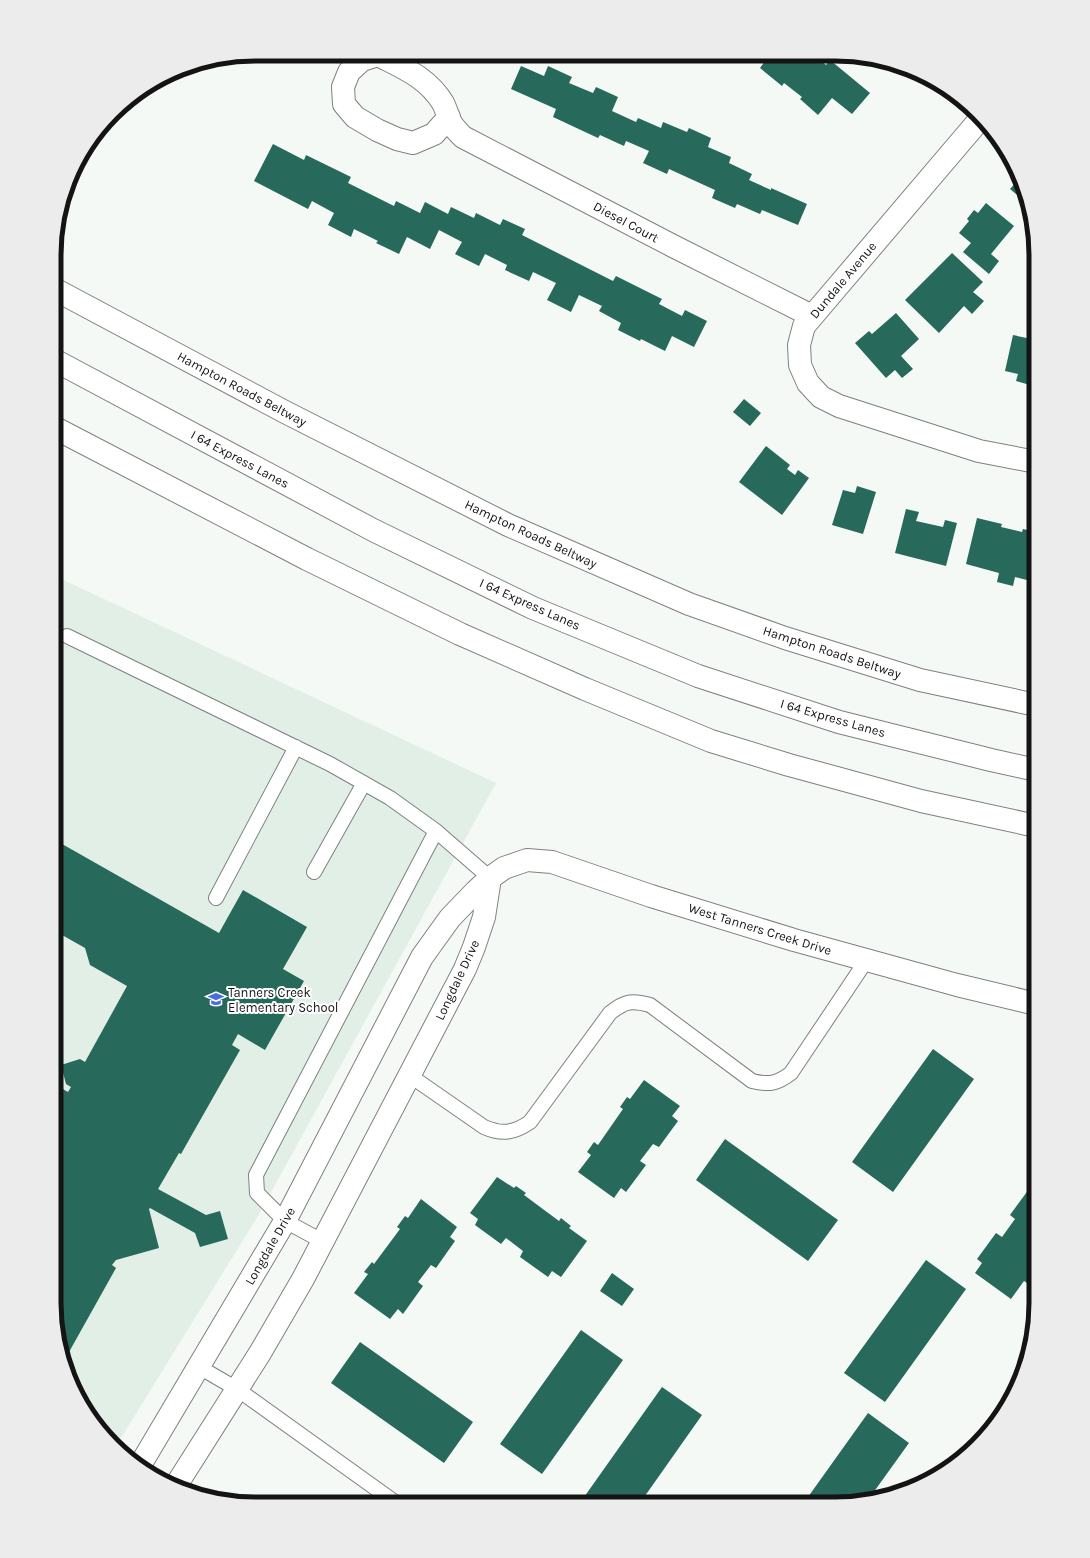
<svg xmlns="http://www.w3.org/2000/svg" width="1090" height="1558" font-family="Karla,sans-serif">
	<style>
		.built { fill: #e2efe6 }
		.building { fill: #27695a }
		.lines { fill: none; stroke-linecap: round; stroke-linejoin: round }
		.lane-casing { stroke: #7d827e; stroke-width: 16 }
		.street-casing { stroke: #7d827e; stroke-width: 24 }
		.highway-casing { stroke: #7d827e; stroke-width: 24 }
		.lane { stroke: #fff; stroke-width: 14 }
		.street { stroke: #fff; stroke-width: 22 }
		.highway { stroke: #fff; stroke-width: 22 }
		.labels { text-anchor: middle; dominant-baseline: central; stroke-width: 4; stroke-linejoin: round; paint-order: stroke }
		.street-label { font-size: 13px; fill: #131413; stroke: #fff }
		.poi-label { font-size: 13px; fill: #131413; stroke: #fff; text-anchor: start }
		.rim { fill: none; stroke: #131413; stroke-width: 5 }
	</style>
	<rect width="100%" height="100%" fill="#f4f9f5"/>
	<path class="built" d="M55,576L496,783L258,1216L116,1446L96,1426L75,1392L58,1343L54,1303Z"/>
	<path class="building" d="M501,55H523L519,63Z
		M759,55L815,56L826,65L830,60L870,93L852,114L832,98L818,115L800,99L802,97L784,83L782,86L760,68L765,61Z
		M521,66L544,76L548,66L572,77L569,83L593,93L596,87L618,97L612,111L636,122L638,118L661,128L663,122L687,132L689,128L711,138L708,147L731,157L729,163L752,174L749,180L771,190V188L807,204L798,225L762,210L760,214L737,204L735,208L712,198L715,190L669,169L667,174L643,163L649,151L626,141L624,146L600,135L598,138L553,117L556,109L511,89Z
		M273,144L304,160L306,155L351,177L348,183L394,206L396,201L420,213L425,202L448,214L451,207L474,218L476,213L500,225L503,219L525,229L522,235L613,281L616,276L662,299L659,304L682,316L685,310L707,321L694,347L672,336L665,351L641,339L640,341L618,330L621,323L599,311L602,306L579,295L571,312L547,300L556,283L533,272L529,281L505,270L507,265L485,254L479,266L455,254L462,242L439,230L430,249L407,237L399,254L376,243L378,241L354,229L351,237L328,225L334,213L312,201L308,209L254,181Z
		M1020,178L1029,203L1030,206L1010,189Z
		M986,203L1014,226L991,254L999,261L989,274L963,252L971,243L959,233L969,221L967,219L974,210L978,213Z
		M952,253L983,282L973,292L984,301L972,314L964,306L939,333L905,300Z
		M896,313L919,339L901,356L913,369L902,378L895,370L886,378L855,343L869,331L872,334Z
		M1013,335L1036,340V381L1031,380L1030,385L1016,381L1018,374L1005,371Z
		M744,399L761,413L750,426L733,412Z
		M766,446L790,465L787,469L795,475L798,470L809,478L782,515L739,482Z
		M857,486L876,492L863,534L832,525L843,490L855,493Z
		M906,509L919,512L916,521L943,527L945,520L957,523L946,566L895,553Z
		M977,518L1002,524L1001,527L1022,532L1023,529L1036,532V563L1031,581L1015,577L1013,586L997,582L999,573L966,564Z
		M55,840L219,933L243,890L307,927L283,969L304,981L265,1050L238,1034L232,1045L240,1050L181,1154L179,1153L158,1189L206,1215L220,1211L228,1239L200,1247L195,1233L150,1208L149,1209L159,1248L116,1260L112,1265L116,1268L64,1361L58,1343L54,1303V1211L58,1210L54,1199V1084L68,1092L71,1087L66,1084L61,1065L80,1059L85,1062L127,986L90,965L85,948L55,931Z
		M933,1049L974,1079L893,1192L852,1162Z
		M644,1080L680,1106L672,1116L678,1121L659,1147L653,1144L640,1161L646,1165L626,1192L621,1188L614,1198L578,1172L591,1155L587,1152L594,1142L598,1145L623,1109L620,1107L627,1097L630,1099Z
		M725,1139L838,1220L808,1261L696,1180Z
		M497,1177L514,1188L516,1186L526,1193L524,1195L559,1221L561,1218L571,1226L569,1228L587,1241L561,1277L552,1271L548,1277L520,1257L523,1251L506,1238L501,1244L475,1225L478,1219L470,1213Z
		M1036,1188V1266L1031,1272L1033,1273L1027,1283L1024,1281L1011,1299L975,1273L982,1263L977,1259L996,1233L1002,1237L1015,1219L1010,1215L1029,1189L1033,1192Z
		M421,1199L457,1227L450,1237L455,1241L436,1268L431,1265L418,1282L423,1286L403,1314L398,1309L390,1319L354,1293L368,1274L364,1272L372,1262L374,1264L400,1229L397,1227L405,1216L408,1218Z
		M926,1260L966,1289L885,1402L844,1373Z
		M612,1273L634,1289L622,1306L600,1291Z
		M581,1330L623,1360L542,1474L500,1444Z
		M360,1342L473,1422L444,1463L331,1383Z
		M662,1387L702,1415L640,1503H587L582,1500Z
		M868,1413L909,1443L868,1500L836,1504H803Z"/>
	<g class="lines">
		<g class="lane-casing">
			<path id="lane" d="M67,636L330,764L390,798L436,831L490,878
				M314,872L364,783
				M216,898L296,747
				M409,1075L484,1127C502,1135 514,1133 530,1122L610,1013C625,1001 632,1000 650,1005L752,1081C769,1085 777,1084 791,1073L866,961
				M322,1241L285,1221L257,1193L256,1175L436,831
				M199,1367L237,1389L396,1503"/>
		</g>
		<g class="street-casing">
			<path id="street" d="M449,117L434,134L413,143L397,139L377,130L355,117L344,104L343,87L349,72L362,60L378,55C403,68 427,77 443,103C446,109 448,116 451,123C454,128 459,133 463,137L673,246L812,316
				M981,118L804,326L799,345L800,365L808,383L821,397L839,406L979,451L1036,462
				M139,1467L285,1221L422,957L450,918L476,891L490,878L504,868L527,860L552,862L651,896L794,940L957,985L1036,1004
				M175,1487L260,1353L303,1279L465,969L474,947L484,917L490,878"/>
		</g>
		<g class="highway-casing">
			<path id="highway" d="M56,290L285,412L508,525L689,604L785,638L920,680L1036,705
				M56,361L373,530L533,608L698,676L839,722L991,760L1036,770
				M55,428L307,559L460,634L585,689L711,741L789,765L921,801L1036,826"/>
		</g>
		<use href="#lane" class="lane"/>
		<use href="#street" class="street"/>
		<use href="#highway" class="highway"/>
	</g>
	<defs>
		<g id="school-bare" transform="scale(1.2)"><path d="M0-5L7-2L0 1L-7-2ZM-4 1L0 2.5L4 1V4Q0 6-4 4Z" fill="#486cdf" stroke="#fff" stroke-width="2.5" paint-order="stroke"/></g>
	</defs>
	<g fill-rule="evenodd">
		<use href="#school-bare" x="216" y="999"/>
	</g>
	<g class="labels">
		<g class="street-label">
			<text transform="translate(626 222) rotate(28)">Diesel Court</text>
			<text transform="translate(843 280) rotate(-50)">Dundale Avenue</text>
			<text transform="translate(242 389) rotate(28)">Hampton Roads Beltway</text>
			<text transform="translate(240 459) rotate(28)">I 64 Express Lanes</text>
			<text transform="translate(531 534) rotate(25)">Hampton Roads Beltway</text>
			<text transform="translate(530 604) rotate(24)">I 64 Express Lanes</text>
			<text transform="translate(832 652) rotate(18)">Hampton Roads Beltway</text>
			<text transform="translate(833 718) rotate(16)">I 64 Express Lanes</text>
			<text transform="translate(760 929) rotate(17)">West Tanners Creek Drive</text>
			<text transform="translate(457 980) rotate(-65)">Longdale Drive</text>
			<text transform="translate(270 1246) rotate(-60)">Longdale Drive</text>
		</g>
		<g class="poi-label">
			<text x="228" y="992">Tanners Creek<tspan x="228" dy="15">Elementary School</tspan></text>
		</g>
	</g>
	<path d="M0 0H1090V1558H0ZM255 61H835A194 194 0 0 1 1029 255V1303A194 194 0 0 1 835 1497H255A194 194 0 0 1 61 1303V255A194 194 0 0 1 255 61Z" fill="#ececec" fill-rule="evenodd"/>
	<path class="rim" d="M255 61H835A194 194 0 0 1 1029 255V1303A194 194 0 0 1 835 1497H255A194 194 0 0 1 61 1303V255A194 194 0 0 1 255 61Z"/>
</svg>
